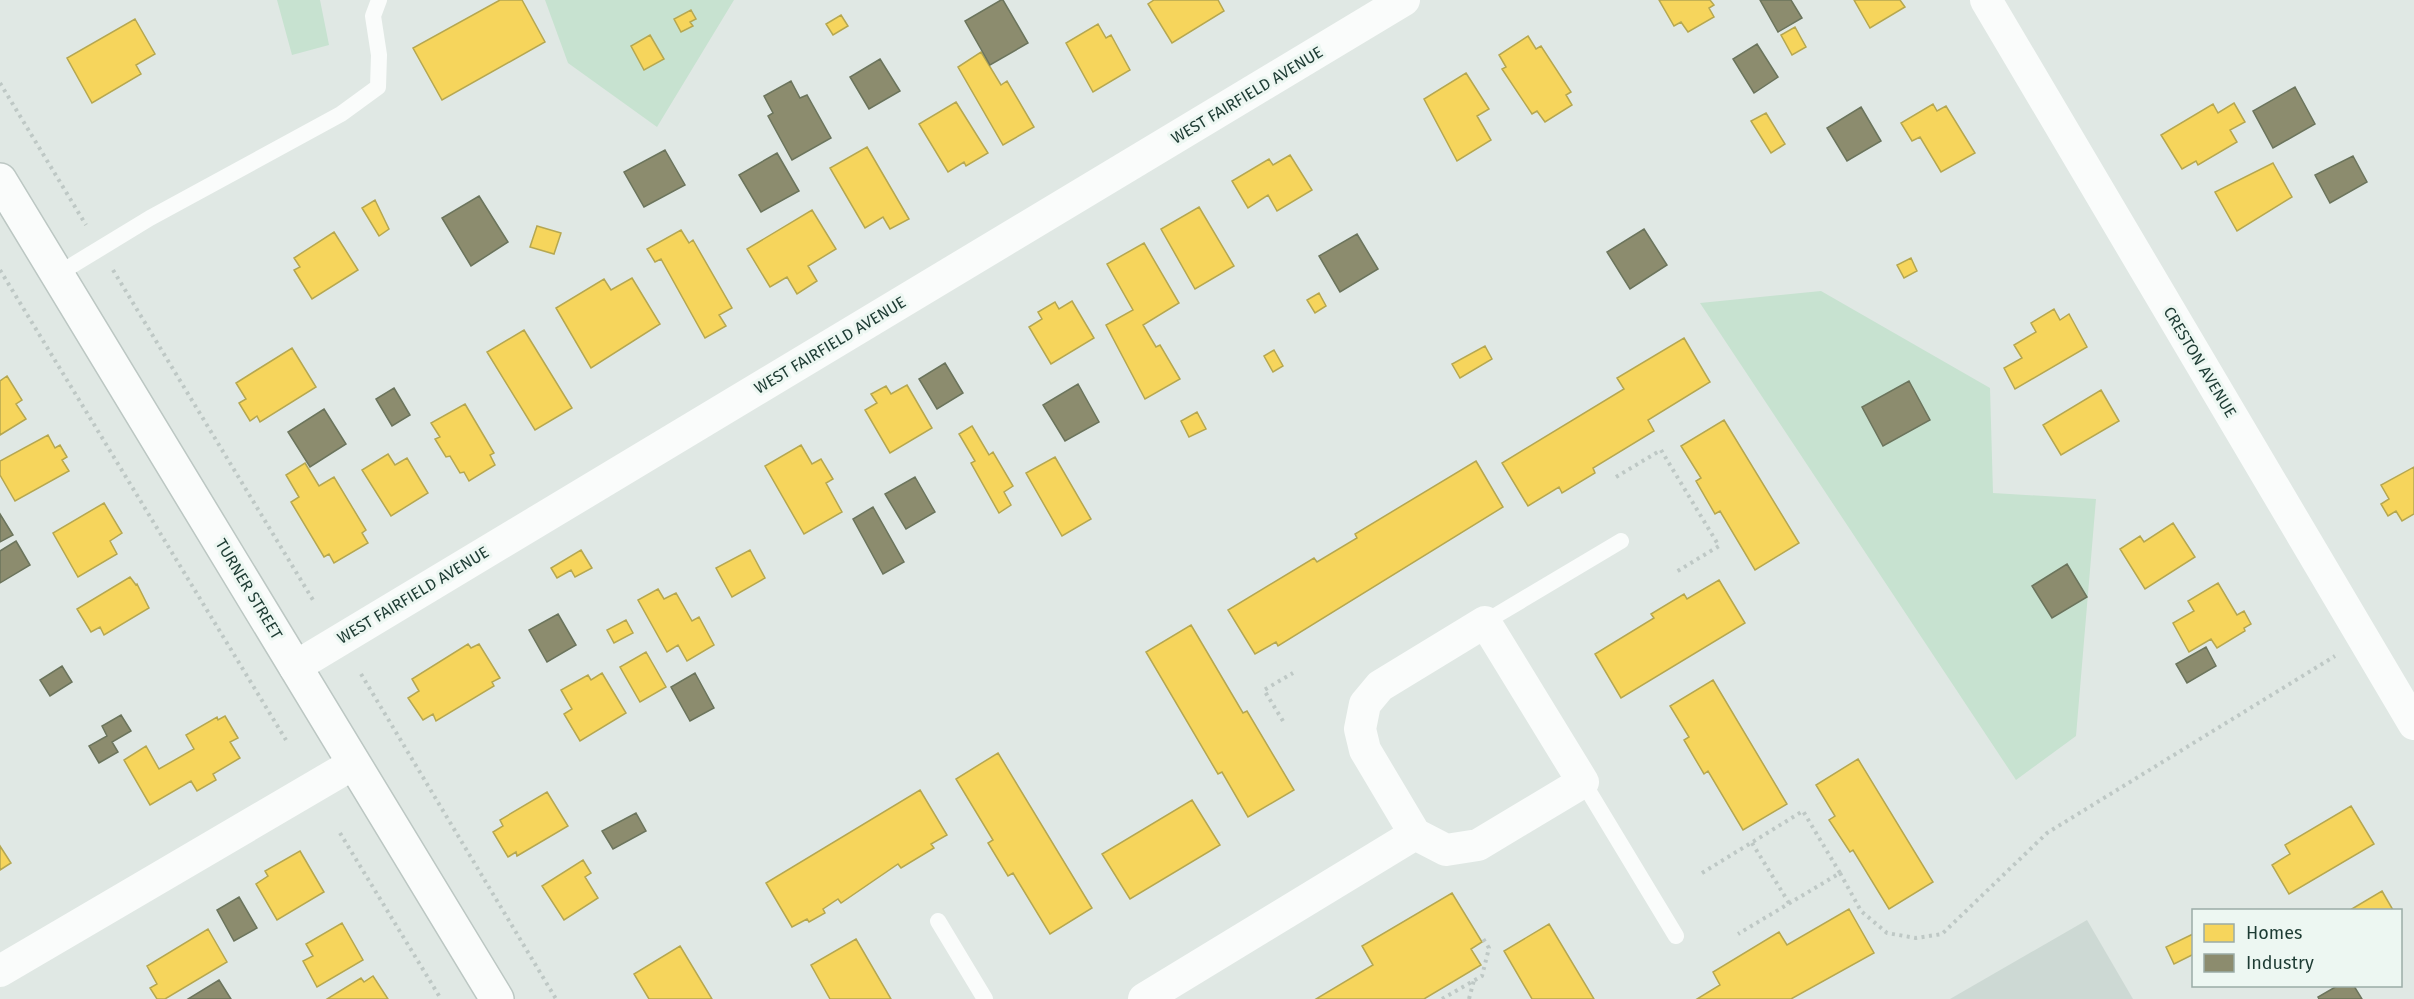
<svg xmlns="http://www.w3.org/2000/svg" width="2414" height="999" font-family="'Fira Sans',sans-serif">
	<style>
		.built { fill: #cdd9d4 }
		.green { fill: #c7e2d0 }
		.homes { fill: #f6d55c; stroke: #b5a750; stroke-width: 1.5 }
		.industry { fill: #8c8c6e; stroke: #6b745c; stroke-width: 1.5 }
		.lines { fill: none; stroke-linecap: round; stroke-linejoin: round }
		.secondary-casing { stroke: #bcc7c3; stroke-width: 36 }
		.path { stroke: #bec8c5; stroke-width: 4; stroke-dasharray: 3 4.5; stroke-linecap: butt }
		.lane { stroke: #fafcfb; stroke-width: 16 }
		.street { stroke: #fafcfb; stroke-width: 32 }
		.secondary { stroke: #fafcfb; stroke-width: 33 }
		.labels { text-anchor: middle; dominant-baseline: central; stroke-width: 6; stroke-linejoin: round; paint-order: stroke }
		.street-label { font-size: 16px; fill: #1d3b33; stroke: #edf7f2 }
	</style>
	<rect width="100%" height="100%" fill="#e0e8e4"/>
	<path class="built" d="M2087,920L2133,999H1950Z"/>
	<path class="green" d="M277,0H320L329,45L292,55Z
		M545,0H734L657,127L568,63Z
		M1821,291L1990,388L1993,493L2096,499L2076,736L2016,780L1700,303Z"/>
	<path class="homes" d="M500,0H522L545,42L442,100L413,48Z
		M1154,0H1218L1224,11L1172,43L1148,4Z
		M1659,0H1710L1714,5L1709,8L1714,17L1688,32L1681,22L1674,26Z
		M1854,0H1900L1905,7L1870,28Z
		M691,10L696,19L690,22L693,26L681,32L674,19Z
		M841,15L848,26L833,35L826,24Z
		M135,19L155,54L136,65L141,74L92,103L67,58Z
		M1098,24L1106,38L1111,35L1130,70L1093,92L1066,43Z
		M1795,27L1806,47L1792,55L1781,35Z
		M650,35L664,59L644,70L631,46Z
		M1528,36L1536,49L1541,46L1571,92L1566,95L1572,105L1545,122L1537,111L1532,114L1502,69L1506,67L1499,55Z
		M981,52L1001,85L1007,81L1034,127L1003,145L958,67Z
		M1466,73L1489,109L1477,116L1491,140L1457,161L1424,99Z
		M956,102L988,153L966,166L964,162L948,172L919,124Z
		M2234,103L2245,122L2230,130L2237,142L2198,165L2196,161L2182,169L2161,135L2213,104L2218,113Z
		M1933,104L1937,111L1946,106L1975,153L1941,172L1920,137L1912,141L1901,123Z
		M1766,113L1785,144L1771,153L1751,121Z
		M867,147L909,219L890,229L883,217L865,228L830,168Z
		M1290,155L1312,190L1277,211L1268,195L1248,208L1232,181L1269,159L1273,165Z
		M2273,163L2292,197L2237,231L2215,192Z
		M375,200L389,229L379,236L362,208Z
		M1199,207L1234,266L1195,289L1161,229Z
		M812,210L836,249L808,266L817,281L797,294L787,277L770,287L747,249Z
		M537,226L561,233L554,254L530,247Z
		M681,230L689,243L693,240L732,308L719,315L726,326L705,338L661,259L655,262L647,249Z
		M334,232L358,270L312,299L294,270L300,267L294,258Z
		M1144,243L1179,303L1143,325L1156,347L1160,345L1180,379L1145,399L1106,325L1133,310L1107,264Z
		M1911,258L1917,271L1904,278L1897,265Z
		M632,278L660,324L591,368L556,308L604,279L611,290Z
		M1319,293L1326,306L1315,313L1307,300Z
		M1072,301L1094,338L1051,364L1029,327L1042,319L1038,312L1055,302L1059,309Z
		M2054,309L2060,320L2069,314L2087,347L2015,389L2004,368L2022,358L2014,345L2036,332L2031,323Z
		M524,330L572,408L535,430L487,352Z
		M1684,338L1710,382L1648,420L1654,431L1593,468L1595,473L1562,493L1559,487L1528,506L1502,463L1624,389L1617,378Z
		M1485,346L1492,359L1460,378L1452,364Z
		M292,348L316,387L260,422L257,416L250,421L239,403L246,399L236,383Z
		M1274,350L1283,366L1273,372L1264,356Z
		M7,376L22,400L16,404L26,419L0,435V381Z
		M907,385L932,428L890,453L865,410L877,403L871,394L886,386L891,394Z
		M2101,390L2119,421L2061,455L2043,425Z
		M465,404L494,453L490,455L495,465L469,481L464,472L460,473L450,456L446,457L435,439L440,437L431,423Z
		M1197,412L1206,429L1189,437L1181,421Z
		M1724,420L1799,543L1755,570L1720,511L1715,514L1696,481L1701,478L1681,446Z
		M972,426L989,455L993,452L1013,486L1004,492L1011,505L999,513L971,463L975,461L959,434Z
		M48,435L55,448L60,445L67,457L62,460L69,471L15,501L0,475V461Z
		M801,445L812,464L821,459L833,479L826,483L842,512L804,534L765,466Z
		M388,454L395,465L407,458L428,493L391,516L362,470Z
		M1055,457L1091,519L1062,536L1026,473Z
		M1476,461L1503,507L1278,646L1276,642L1255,654L1228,610L1314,558L1317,562L1357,538L1355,534Z
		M305,463L319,486L334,477L366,530L362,533L368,543L334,563L329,554L324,557L291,502L299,497L286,475Z
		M2414,467V514L2402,521L2396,511L2388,516L2381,504L2389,499L2381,485Z
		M104,503L122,533L110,541L117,554L78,577L53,533Z
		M2173,523L2195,557L2145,589L2120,549L2140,536L2144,542Z
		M581,550L592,568L575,577L571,570L557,578L551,568Z
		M750,550L765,578L732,597L716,568Z
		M130,577L136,585L137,584L149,608L104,635L100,627L91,632L77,609Z
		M1719,580L1745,623L1621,698L1595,654L1654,618L1651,614L1684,594L1687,599Z
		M2218,583L2237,615L2244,611L2251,624L2244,628L2245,631L2217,648L2211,639L2189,652L2173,623L2194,611L2188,601Z
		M658,589L664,599L676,593L692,621L699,617L714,645L687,661L678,645L667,652L638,600Z
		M626,620L633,633L614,643L607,630Z
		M1191,625L1243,713L1247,711L1294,790L1248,817L1222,772L1218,774L1146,652Z
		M468,644L471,648L479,644L500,678L492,682L494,686L436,721L433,714L423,720L408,698L419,691L412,679Z
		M646,652L666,687L640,702L620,667Z
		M602,673L626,713L580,741L564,714L572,709L561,690L588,675L591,680Z
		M1713,680L1787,804L1743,830L1708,771L1704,774L1684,740L1689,737L1670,706Z
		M225,716L238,738L230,742L240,758L213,774L216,780L197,791L191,781L150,805L124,760L146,746L159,769L194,749L186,735L217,717L218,720Z
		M998,753L1092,908L1050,934L1013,873L1008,876L988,843L993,840L956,779Z
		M1858,759L1933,882L1889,909L1853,850L1850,852L1829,820L1835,816L1816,785Z
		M920,790L947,835L931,844L934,848L901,868L898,864L841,903L838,899L823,909L825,913L809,922L807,919L792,927L766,883Z
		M547,792L568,826L517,856L516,852L508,857L493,832L503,826L500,820Z
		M1192,800L1220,845L1130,899L1102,854Z
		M2351,806L2374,844L2289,894L2272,865L2290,854L2285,845Z
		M0,846L11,863L0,870Z
		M300,851L324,892L277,920L256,884L268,876L265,871Z
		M583,860L591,873L585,877L598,898L564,920L542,886Z
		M2382,891L2393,910H2350Z
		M1452,893L1482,942L1471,949L1481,965L1424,999H1316L1373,965L1362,946Z
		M1849,909L1874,953L1791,999H1697L1720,985L1713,972L1779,932L1787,945Z
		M342,923L363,960L317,987L303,961L313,956L306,944Z
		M1549,924L1594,999H1532L1504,951Z
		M208,929L227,962L165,999H157L150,988L157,984L147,966Z
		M2193,934L2194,954L2174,964L2166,947Z
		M856,939L891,999H830L811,965Z
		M680,946L712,999H649L634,974Z
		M373,976L388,999H327L361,978L364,982Z"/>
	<path class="industry" d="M1001,0H1003L1028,43L990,65L965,21Z
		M1760,0H1791L1802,18L1778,32Z
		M1757,44L1778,77L1754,93L1733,59Z
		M880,59L900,91L869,109L850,77Z
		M791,81L800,98L807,95L831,138L792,160L768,116L773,113L764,96Z
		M2295,87L2315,124L2273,148L2253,111Z
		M1861,107L1881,141L1847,161L1827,128Z
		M665,150L685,185L644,207L624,172Z
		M777,153L799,191L761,212L739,175Z
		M2353,156L2367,182L2330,203L2315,175Z
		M479,196L508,242L471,266L442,218Z
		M1644,229L1667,265L1630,289L1607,252Z
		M1357,234L1378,269L1340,292L1319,256Z
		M945,363L963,393L937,409L919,379Z
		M1909,381L1930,420L1883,446L1862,407Z
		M1078,384L1099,422L1065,441L1043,405Z
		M394,388L410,415L392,426L376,399Z
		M324,409L346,444L310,467L288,432Z
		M915,477L935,512L906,529L885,494Z
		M873,507L904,562L883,574L853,519Z
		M0,514L13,535L0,542Z
		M16,541L30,565L0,583V551Z
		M2067,564L2087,597L2052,618L2032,586Z
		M558,614L576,645L547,662L529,630Z
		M2206,647L2216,666L2187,683L2176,664Z
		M62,666L72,682L50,696L40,680Z
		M695,673L714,708L690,721L671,687Z
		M121,715L131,731L112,742L118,752L99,763L89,746L107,736L102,726Z
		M636,813L646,831L613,849L602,831Z
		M239,897L257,928L234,941L217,910Z
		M219,980L231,999H188Z
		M2337,986H2354L2362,999H2319L2318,997Z"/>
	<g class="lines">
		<g class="secondary-casing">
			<path id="secondary" d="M0,180L497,999"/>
		</g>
		<path class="path" d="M0,83L86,225
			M0,270L286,740
			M113,270L313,600
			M1616,477L1661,450L1719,546L1676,572
			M361,674L556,999
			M1283,721L1264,690L1293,673
			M340,833L441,999
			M1752,843L1789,903
			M1702,873L1803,811L1840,873L1738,934
			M1840,873L1861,911L1887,933L1916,938L1942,934L2047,833L2335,656
			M1442,999L1482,976L1489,948L1482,937
			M1469,999L1474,980"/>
		<path class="lane" d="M58,274L150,218L341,114L378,87L379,55L373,16L379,0
			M1485,622L1621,541
			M1583,782L1676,936
			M938,921L985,999"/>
		<path class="street" d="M1986,0L2414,724
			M1485,622L1583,782L1478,845L1446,850L1415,834L1365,750L1360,729L1365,704L1380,686Z
			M295,667L1404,0
			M0,971L353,764
			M1144,999L1415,834"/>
		<use href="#secondary" class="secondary"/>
	</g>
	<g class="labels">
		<g class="street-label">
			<text transform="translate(1247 95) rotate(-31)">WEST FAIRFIELD AVENUE</text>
			<text transform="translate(830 345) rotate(-31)">WEST FAIRFIELD AVENUE</text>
			<text transform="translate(2200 362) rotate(59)">CRESTON AVENUE</text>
			<text transform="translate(249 589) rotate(59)">TURNER STREET</text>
			<text transform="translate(413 595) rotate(-31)">WEST FAIRFIELD AVENUE</text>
		</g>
	</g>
	<rect x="2192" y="909" width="210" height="78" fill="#edf7f2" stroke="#9aaca6" stroke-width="1.5"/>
	<rect x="2204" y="924" width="30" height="18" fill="#f6d55c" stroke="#9aaca6" stroke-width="1.5"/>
	<text x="2246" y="939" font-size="18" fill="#1d3b33">Homes</text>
	<rect x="2204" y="954" width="30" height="18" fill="#8c8c6e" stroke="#9aaca6" stroke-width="1.5"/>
	<text x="2246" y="969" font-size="18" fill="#1d3b33">Industry</text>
</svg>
